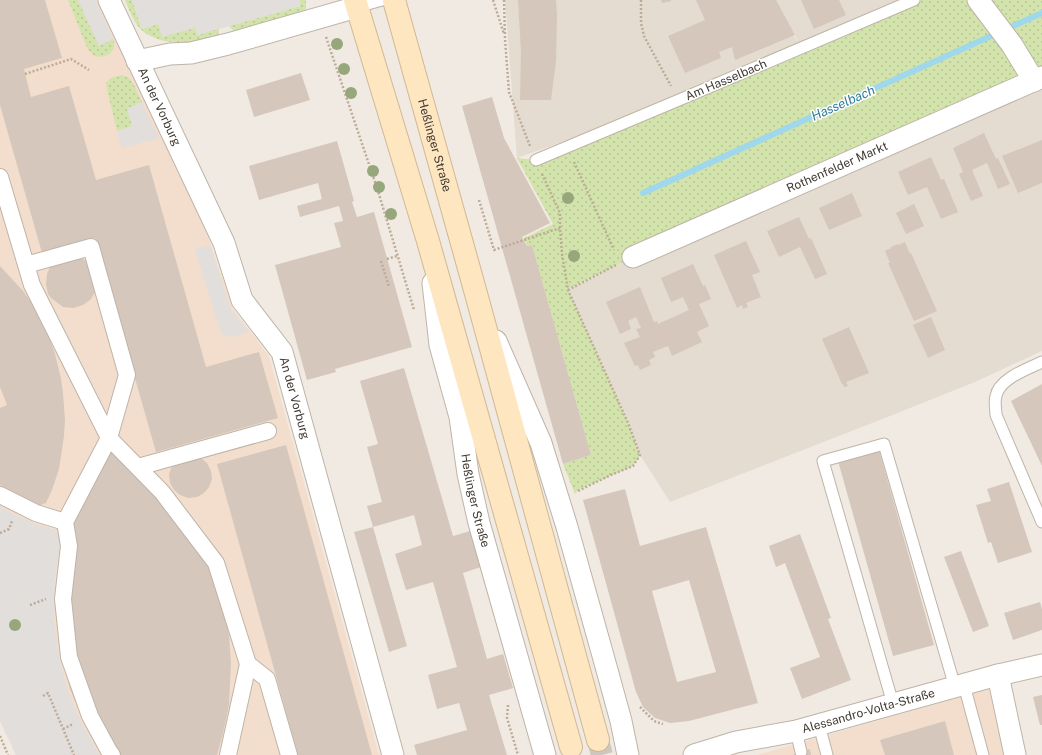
<svg xmlns="http://www.w3.org/2000/svg" width="1042" height="755" font-family="'Public Sans',sans-serif">
	<style>
		.residential { fill: #e4dcd0 }
		.commercial { fill: #f3decd }
		.grass { fill: url(#grass-dots) }
		.parking { fill: #e1dedb }
		.lines { fill: none; stroke-linecap: round; stroke-linejoin: round }
		.stream { stroke: #9fd7ed; stroke-width: 6 }
		.building { fill: #d5c7bb; fill-rule: evenodd }
		.secondary-tunnel { stroke: #cec7bf; stroke-width: 22; stroke-dasharray: 22 11; stroke-linecap: butt }
		.service-casing { stroke: #beb4a8; stroke-width: 13 }
		.pedestrian-casing { stroke: #beb4a8; stroke-width: 18 }
		.minor-casing { stroke: #beb4a8; stroke-width: 23 }
		.secondary-casing { stroke: #d0b893; stroke-width: 24 }
		.path { stroke: #bdab97; stroke-width: 2.5; stroke-dasharray: 2 2; stroke-linecap: butt }
		.service { stroke: #fff; stroke-width: 11 }
		.pedestrian { stroke: #fff; stroke-width: 16 }
		.minor { stroke: #fff; stroke-width: 21 }
		.secondary { stroke: #fde6c0; stroke-width: 22 }
		.tree { fill: #97a77c }
		.labels { text-anchor: middle; dominant-baseline: central; stroke-width: 3; stroke-linejoin: round; paint-order: stroke }
		.street-label { font-size: 12px; fill: #423a33; stroke: #fff }
		.water-label { font-size: 13px; font-style: italic; fill: #2e7a9a; stroke: #fff }
	</style>
	<defs>
		<pattern id="grass-dots" width="8" height="8" patternUnits="userSpaceOnUse"><rect width="8" height="8" fill="#d2e4ab"/><path d="M2 2h.1M6 6h.1" fill="none" stroke="#b6c494" stroke-width="1.8" stroke-linecap="round"/></pattern>
	</defs>
	<rect width="100%" height="100%" fill="#f1eae2"/>
	<path class="residential" d="M505,0H773L798,43L795,35L773,0H914L679,100L517,158Z
		M1042,77V351L975,382L890,416L670,502L640,455L628,423L568,290L633,257Z"/>
	<path class="commercial" d="M0,0H100L208,236L233,309L269,356L379,755H16L0,721Z
		M989,689L1004,755H757Z"/>
	<path class="grass" d="M68,0H78L99,45L113,39C119,52 103,61 93,55C92,54 89,50 88,50Z
		M125,0H132L142,29L158,24L195,28L198,35L219,28C219,30 219,33 218,35C212,44 174,43 164,41C157,39 149,36 144,32C134,25 130,11 125,0Z
		M299,0H306V8L303,13L234,32L229,26L300,6Z
		M914,0H1042V77L633,257L568,289L628,423L640,455L633,466L578,490L575,494L563,464L591,455L532,245L527,246L524,238L553,224L517,158L536,160Z
		M122,75L128,77L133,83L142,102L127,109L133,126L117,131L107,90L106,83C111,77 115,76 122,75Z"/>
	<path class="parking" d="M78,0H96L113,39L99,46Z
		M132,0H299L300,6L197,35L195,28L162,37L158,24L142,29Z
		M142,102L159,138L122,148L117,131L132,126L127,109Z
		M210,245L231,310L249,332L230,337L223,335L219,328L195,249Z
		M0,506L14,515L38,525L62,532L55,577L54,621L59,658L68,691L81,722L99,755H16L0,721Z"/>
	<g class="lines">
		<path class="stream" d="M643,193L1042,13"/>
	</g>
	<path class="building" d="M0,0H45L62,58L24,69L31,97L69,86L96,180L149,165L206,367L259,352L278,418L156,452L95,238L42,253L0,105Z
		M518,0H556L557,17L556,61L551,100H520L521,52Z
		M661,0H671V1L662,3Z
		M696,0H776L795,35L735,60L732,47L719,52L721,58L685,73L668,36L705,20Z
		M801,0H839L846,15L814,29Z
		M301,73L310,100L254,117L246,90Z
		M492,97L504,138L550,223L522,237L527,246L532,245L591,455L563,464L462,106Z
		M984,133L996,159L998,158L1010,184L998,189L987,163L972,170L983,196L971,201L959,174L963,172L953,148Z
		M1042,140V183L1018,193L1002,156Z
		M337,141L354,201L352,202L357,217L374,212L412,347L335,369L336,372L307,380L275,265L341,247L334,223L343,221L339,206L300,217L297,206L322,199L318,183L259,200L249,166Z
		M931,157L941,180L944,179L958,212L941,219L927,187L908,195L898,172Z
		M852,193L862,216L829,230L819,208Z
		M914,204L924,226L906,234L896,213Z
		M799,217L809,239L811,238L827,274L815,279L800,247L779,257L767,231Z
		M746,241L760,272L752,275L761,297L746,303L748,307L743,309L742,305L737,308L714,255Z
		M905,242L910,254L911,253L937,311L914,321L888,263H890L885,251L891,248V247L898,244V245Z
		M79,257L88,262L96,290L91,299L83,305L73,308L63,307L51,298L48,294L46,284L47,274L51,265Z
		M693,264L703,286L705,285L711,299L699,304L709,326L697,332L702,342L672,356L668,346L653,352L655,357L649,360L651,365L640,370L638,365L635,366L624,343L640,337L636,329L641,328L636,317L628,321L631,329L620,334L606,302L640,287L654,322L657,321L658,324L689,310L683,297L671,302L661,278Z
		M0,266L23,291L33,305L41,320L50,340L55,354L61,379L63,393L65,420L64,436L59,469L52,490L46,503L38,506L8,490L0,485V408L7,405L0,387Z
		M931,317L945,350L928,358L913,325Z
		M849,327L869,373L846,382L848,386L844,387L843,384H842L822,339Z
		M404,368L453,536L470,531L481,567L463,573L487,659L503,654L513,688L489,695L507,755H417L414,745L467,730L459,703L437,709L428,675L457,667L433,582L406,590L395,554L422,545L414,515L373,527L407,646L389,652L354,532L373,527L367,506L382,502L367,447L378,444L360,381Z
		M1042,384V466L1011,401Z
		M112,438L200,539L225,611L229,635L231,663L229,705L223,733L217,755H103L82,718L70,689L63,662L65,538Z
		M286,445L372,755H298L217,464Z
		M879,450L934,645L893,656L838,461Z
		M201,458L207,463L211,471L212,479L209,487L204,493L197,497L188,498L180,495L174,490L170,483L169,474L172,466L177,460Z
		M1009,482L1032,552L998,563L991,542L988,543L976,505L991,501L987,489Z
		M625,489L640,546L706,527L758,703L689,721L670,723L655,718L643,707L636,692L583,500ZM689,580L716,672L677,682L652,591Z
		M800,534L831,618L828,619L851,680L802,699L790,668L820,657L785,563L776,567L769,546Z
		M961,551L989,626L973,632L944,557Z
		M1040,602L1042,609V630L1013,640L1004,613Z
		M1042,695V725H1040L1033,697Z
		M945,721L954,755H885L880,740Z
		M810,749L811,755H792Z"/>
	<g class="lines">
		<path class="secondary-tunnel" d="M598,740L602,755"/>
		<g class="service-casing">
			<path id="service" d="M357,7L382,0
				M536,160L679,100L914,0
				M1042,362C1027,369 999,379 996,396C994,402 996,409 996,415L1042,522
				M964,685L983,755
				M893,704L823,461L884,444L955,687
				M819,725L827,755
				M796,731L801,752"/>
		</g>
		<g class="pedestrian-casing">
			<path id="pedestrian" d="M0,177L32,285L109,438L162,492L216,563L248,664L228,755
				M26,265L91,247L127,375L109,438L65,522
				M138,467L268,431
				M0,495L36,513L65,522L69,546L63,599L69,657L90,716L109,751L112,755
				M248,664L267,679L289,755"/>
		</g>
		<g class="minor-casing">
			<g id="minor">
				<path id="s1" d="M109,0L224,243L242,300L282,352L393,755"/>
				<path d="M978,0L1012,45L1034,81"/>
				<path d="M137,61L170,54L191,53L228,44L357,7"/>
				<path id="s2" d="M633,257L1042,77"/>
				<path id="s3" d="M433,283L440,345L460,417L468,474L479,523L545,755"/>
				<path d="M496,341L541,443L567,527L607,670L621,721L628,755"/>
				<path d="M998,675L1015,755"/>
				<path id="s4" d="M694,755L736,742L796,731L994,676L1042,665"/>
			</g>
		</g>
		<g class="secondary-casing">
			<g id="secondary">
				<path d="M355,0L428,241L571,747"/>
				<path id="s5" d="M394,0L475,290L598,740"/>
			</g>
		</g>
		<path class="path" d="M493,0L504,34
			M504,0L505,39L509,92L530,146
			M641,0V23L644,36L671,86
			M326,37L378,191L414,310
			M25,74L71,59L89,70
			M574,162L614,250
			M542,174L560,213V228L562,254L568,290L628,423L640,455L633,466L613,474L578,491
			M479,200L494,250L560,228
			M387,259L397,256
			M381,261L389,287
			M568,290L616,265
			M0,533L9,529L12,521
			M30,605L46,599
			M43,696L48,693L74,755
			M508,705L507,718L518,755
			M640,707L654,721L663,724
			M63,729L73,724
			M0,736L8,755"/>
		<use href="#service" class="service"/>
		<use href="#pedestrian" class="pedestrian"/>
		<use href="#minor" class="minor"/>
		<use href="#secondary" class="secondary"/>
	</g>
	<g class="tree">
		<circle cx="337" cy="44" r="6"/>
		<circle cx="344" cy="69" r="6"/>
		<circle cx="351" cy="93" r="6"/>
		<circle cx="373" cy="171" r="6"/>
		<circle cx="379" cy="187" r="6"/>
		<circle cx="568" cy="198" r="6"/>
		<circle cx="391" cy="214" r="6"/>
		<circle cx="574" cy="256" r="6"/>
		<circle cx="15" cy="625" r="6"/>
	</g>
	<g class="labels">
		<g class="street-label">
			<text transform="translate(726 80) rotate(-23)">Am Hasselbach</text>
			<text stroke="none"><textPath href="#s1" startOffset="118">An der Vorburg</textPath></text>
			<text stroke="none"><textPath href="#s5" startOffset="151">Heßlinger Straße</textPath></text>
			<text stroke="none"><textPath href="#s2" startOffset="223">Rothenfelder Markt</textPath></text>
			<text stroke="none"><textPath href="#s1" startOffset="442">An der Vorburg</textPath></text>
			<text stroke="none"><textPath href="#s3" startOffset="222">Heßlinger Straße</textPath></text>
			<text stroke="none"><textPath href="#s4" startOffset="180">Alessandro-Volta-Straße</textPath></text>
		</g>
		<g class="water-label">
			<text transform="translate(843 103) rotate(-24)">Hasselbach</text>
		</g>
	</g>
</svg>
